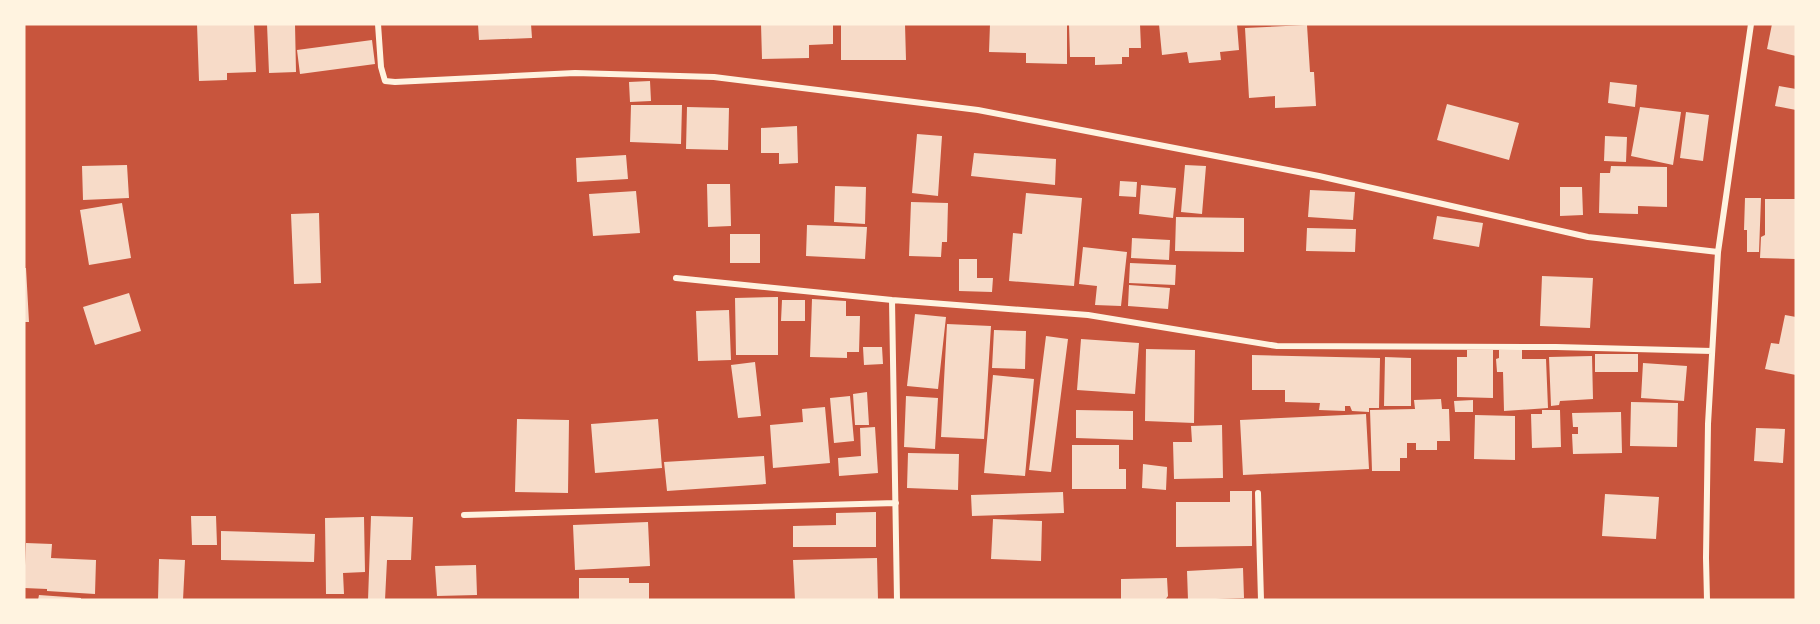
<svg xmlns="http://www.w3.org/2000/svg" width="1820" height="624" font-family="'Times New Roman',serif">
	<style>
		.building { fill: #f7dbc8 }
		.lines { fill: none; stroke-linecap: round; stroke-linejoin: round }
		.minor { stroke: #fff3e0; stroke-width: 6 }
	</style>
	<rect width="100%" height="100%" fill="#c8553d"/>
	<path class="building" d="M197,24H254L256,72L227,73V80L199,81Z
		M267,24H295L296,72L269,73Z
		M478,24H531L532,38L479,40Z
		M761,24H833V44L809,45V58L762,59Z
		M841,24H905L906,60H841Z
		M990,24H1067V64L1026,63V53L989,52Z
		M1069,24H1140L1141,48H1129V57H1122V64L1095,65V57H1070Z
		M1159,24H1237L1239,50L1220,52L1221,60L1189,63L1187,52L1162,55Z
		M1772,24H1796V56L1767,49Z
		M1307,25L1310,72H1314L1316,106L1275,108V96L1249,98L1245,28Z
		M372,40L375,64L300,74L297,50Z
		M650,81L651,101L630,102L629,82Z
		M1610,82L1637,85L1635,107L1608,103Z
		M1779,86L1796,89V110L1775,106Z
		M1447,104L1519,123L1509,160L1437,140Z
		M631,105H682L681,144L630,142Z
		M687,107L729,108L728,150L686,149Z
		M1640,107L1681,112L1673,165L1631,156Z
		M1686,112L1709,115L1703,161L1680,158Z
		M797,126L798,163L779,164V153H761V128Z
		M917,134L942,136L938,196L912,193Z
		M1605,136L1627,137L1626,162L1604,161Z
		M974,153L1056,159L1055,185L971,176Z
		M626,155L628,179L577,182L576,158Z
		M127,165L129,198L83,200L82,166Z
		M1185,165L1206,166L1202,214L1181,212Z
		M1611,166L1667,167V207L1638,206V214L1599,213L1600,173H1610Z
		M1120,181L1137,182L1136,197L1119,196Z
		M707,184H730L731,226L708,227Z
		M1141,185L1176,188L1173,218L1139,214Z
		M835,186L866,187L865,224L834,222Z
		M1560,187H1582L1583,215L1560,216Z
		M1310,190L1355,192L1353,220L1308,217Z
		M636,191L640,233L593,236L589,194Z
		M1026,193L1082,198L1074,286L1009,281L1013,233L1022,234Z
		M1745,198H1761L1759,252H1747V230H1744Z
		M1765,199H1795L1796,259L1760,258L1761,237L1765,235Z
		M911,202L948,203L947,242H942L941,257L909,256Z
		M122,203L131,258L89,265L80,210Z
		M319,213L321,283L294,284L291,214Z
		M1437,216L1483,223L1479,247L1433,239Z
		M1176,217L1244,218V252L1175,251Z
		M807,225L867,227L865,259L806,256Z
		M1307,228L1356,229L1355,252L1306,251Z
		M730,234H760V263H730Z
		M1132,238L1170,240L1169,260L1131,258Z
		M1083,247L1127,252L1121,306L1095,305L1097,286L1079,284Z
		M959,259H977V278H993L992,292L959,291Z
		M1130,263L1176,265L1175,285L1129,283Z
		M24,268H26L29,322H24Z
		M1542,276L1593,278L1590,328L1540,326Z
		M1129,285L1170,288L1168,309L1128,306Z
		M129,293L141,331L95,345L83,307Z
		M778,297V355H736L735,298Z
		M812,299L846,301V316H860L859,352H847V358L810,357Z
		M782,300H805V321H781Z
		M729,310L731,360L698,361L696,311Z
		M915,314L946,317L938,389L907,386Z
		M1785,315L1796,317V375L1765,369L1771,343L1779,344Z
		M947,324L991,326L984,439L941,437Z
		M994,330L1026,331L1025,369L992,368Z
		M1046,336L1068,339L1051,472L1029,470Z
		M1081,339L1139,343L1135,394L1077,390Z
		M863,347H882L883,364L864,365Z
		M1146,349L1195,350L1194,423L1145,421Z
		M1522,349V359H1546L1548,408L1504,411L1503,372H1497L1496,359L1499,358V350Z
		M1467,350H1493V398L1457,397V357H1467Z
		M1595,354H1638V372H1595Z
		M1252,355L1380,358L1379,408H1369V412L1352,411L1350,406H1345V411L1319,410L1320,403L1285,402V390H1252Z
		M1592,356L1593,399L1560,401L1559,405L1551,406L1549,357Z
		M1385,357L1411,358V406H1384Z
		M755,362L761,416L738,418L731,365Z
		M1643,363L1687,366L1684,401L1641,398Z
		M993,375L1034,379L1025,476L984,473Z
		M867,392L869,425H855L853,394Z
		M850,396L854,441L834,443L830,398Z
		M906,396L938,398L935,449L904,447Z
		M1441,399L1442,409H1449L1450,441H1437V450H1416V443H1407V458H1400V471H1372L1370,410L1415,409L1414,400Z
		M1473,400V412H1455L1454,401Z
		M1631,402L1678,403L1677,447L1630,446Z
		M825,407L830,463L773,468L770,425L803,422L802,409Z
		M1076,410L1133,411V440L1076,438Z
		M1542,410H1560L1561,447L1532,448L1531,414H1542Z
		M1621,412L1622,453L1573,454L1572,434H1578V427H1573L1572,413Z
		M1366,414L1369,469L1243,475L1240,420Z
		M1475,415L1515,416V460L1474,459Z
		M517,419L569,420L568,493L515,492Z
		M658,419L662,468L595,473L591,424Z
		M1222,425L1223,478L1174,479L1173,442H1192L1191,426Z
		M875,427L878,473L839,476L838,458L861,456L860,428Z
		M1756,428L1785,429L1783,463L1754,461Z
		M1072,445H1119V469H1126V489H1072Z
		M908,453L959,454L958,490L907,488Z
		M764,456L766,484L667,491L664,462Z
		M1143,464L1167,467L1166,490L1142,488Z
		M1230,491H1252V546L1176,547V502H1230Z
		M1063,492L1064,513L972,516L971,495Z
		M1605,494L1659,497L1656,539L1602,536Z
		M876,512V547H793V526L836,525V513Z
		M191,516H216L217,545H192Z
		M371,516L413,517L411,560H387L385,600H368Z
		M364,517L365,572L343,573L344,594H326L325,518Z
		M993,519L1042,521L1041,561L991,559Z
		M648,522L650,566L575,570L573,525Z
		M221,531L315,534L314,562L221,560Z
		M26,543L52,544L51,558L96,560L95,594L47,591V589L24,588Z
		M877,558L878,600H795L793,560Z
		M159,559L185,560L183,600H158Z
		M476,565L477,595L437,596L435,566Z
		M1243,568L1244,598L1188,600L1187,571Z
		M579,578H629V583H649V600H579Z
		M1167,578L1168,596L1165,600H1121V579Z
		M39,595L81,598V600H38Z"/>
	<g class="lines">
		<path class="minor" d="M378,24L381,67L385,81L395,82L575,73L714,77L978,110L1319,176L1588,237L1718,252
			M676,278L892,300L1088,315L1277,346L1556,347L1712,351
			M892,300L897,600
			M1258,493L1261,600
			M464,515L896,503
			M1707,600L1706,558L1708,424L1718,252L1751,24"/>
	</g>
	<rect width="1820" height="624" fill="none" stroke="#fff3e0" stroke-width="51"/>
</svg>
